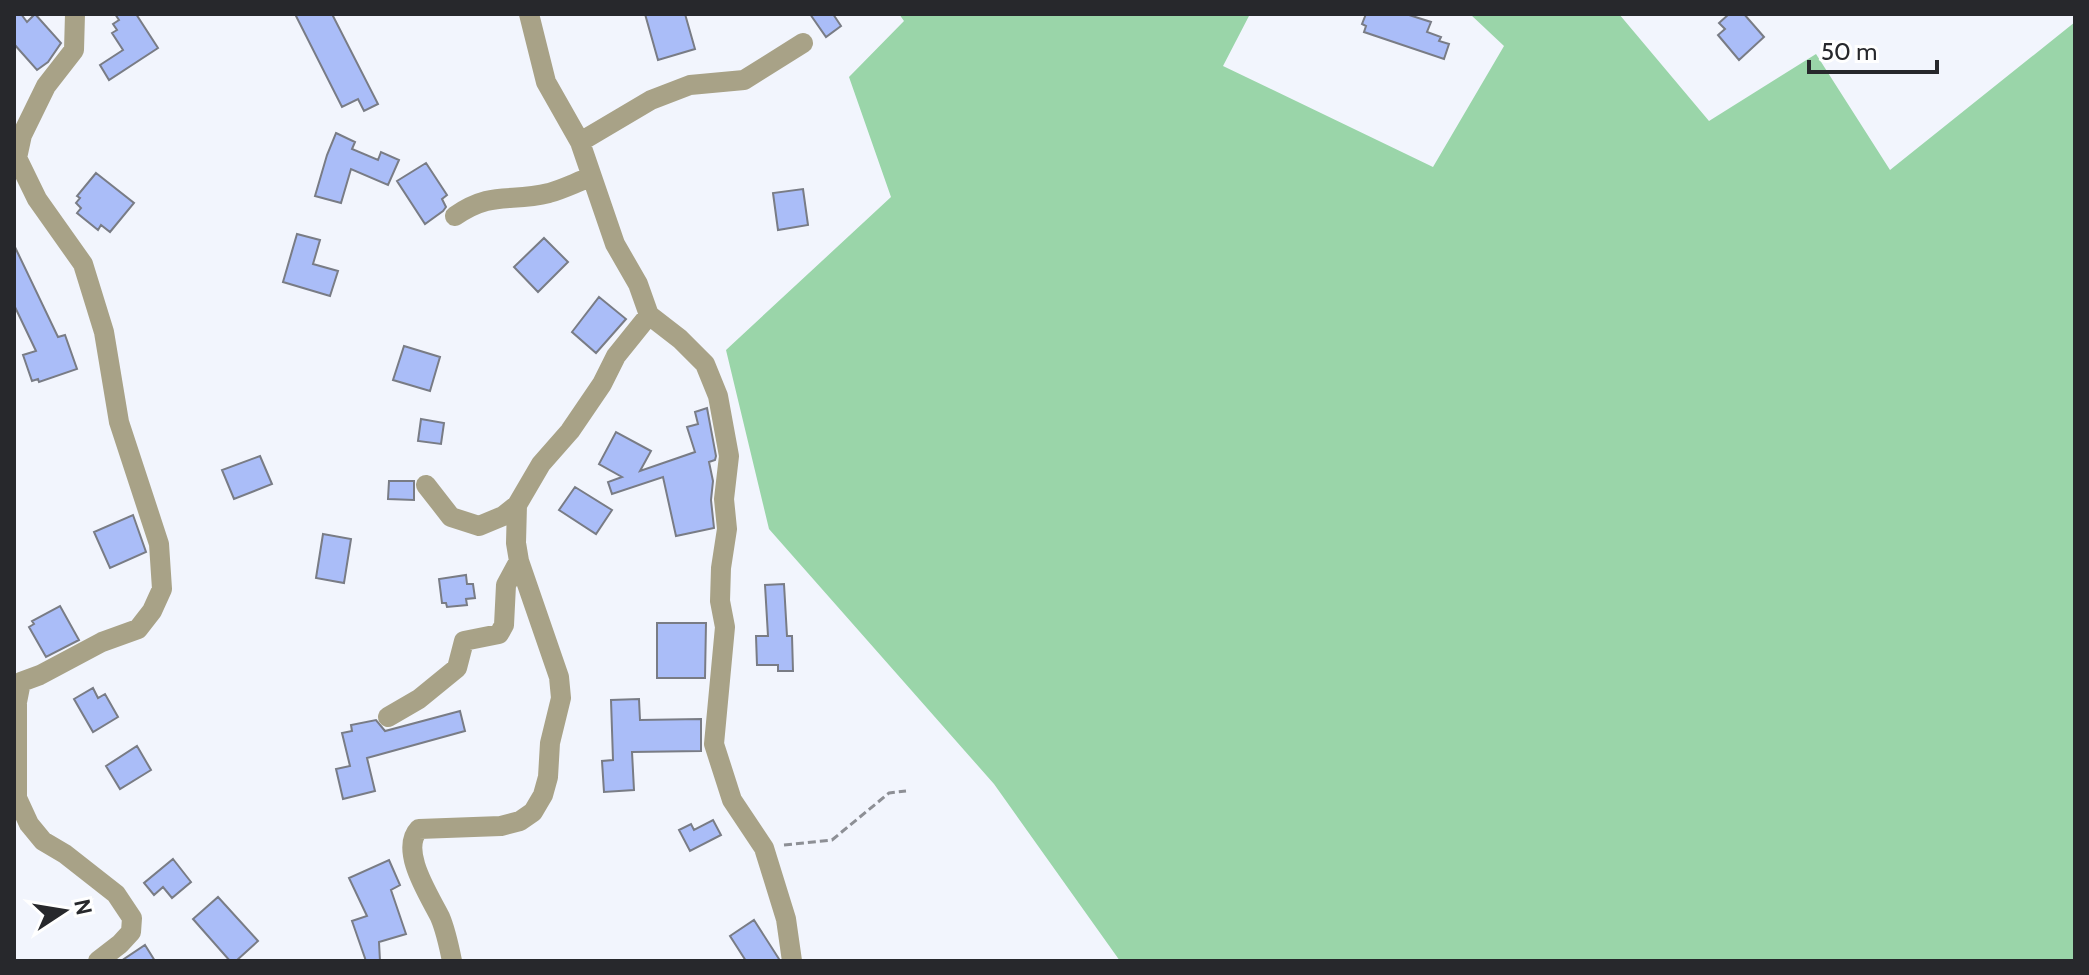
<svg xmlns="http://www.w3.org/2000/svg" width="2089" height="975" font-family="Cabin,sans-serif">
	<style>
		.forest { fill: #9ad5a9 }
		.building { fill: #aabdf8; stroke: #797c85; stroke-width: 2 }
		.lines { fill: none; stroke-linecap: round; stroke-linejoin: round }
		.path { stroke: #8d8f95; stroke-width: 3; stroke-dasharray: 8 4; stroke-linecap: butt }
		.minor { stroke: #a8a287; stroke-width: 20 }
	</style>
	<rect width="100%" height="100%" fill="#f2f5fd"/>
	<path class="forest" d="M899,14H1250L1223,66L1433,167L1504,46L1470,14H1619L1709,121L1816,54L1890,170L2075,22V961H1120L994,784L769,529L726,350L891,197L849,77L904,21Z"/>
	<path class="building" d="M14,14H21L27,22L35,14L61,43L48,62L37,70L14,44Z
		M115,14H136L158,48L109,80L100,65L123,50L112,33L117,30L113,24L119,20Z
		M295,14H332L378,104L364,111L358,99L342,107Z
		M645,14H685L695,49L658,60Z
		M810,14H833L841,26L826,37Z
		M1366,14H1406L1431,22L1427,32L1441,37L1439,41L1449,44L1444,59L1364,32L1366,26L1362,24Z
		M1729,14H1744L1764,37L1739,60L1718,35L1725,29L1719,23Z
		M336,133L355,142L352,149L378,160L381,152L399,160L388,185L351,169L341,203L315,196L327,155Z
		M426,163L447,195L442,199L446,207L443,211L425,224L397,181Z
		M96,173L134,203L110,232L101,225L98,230L77,213L81,208L76,203L80,198L77,196Z
		M803,189L808,225L778,230L773,193Z
		M297,234L320,240L313,264L338,271L330,296L283,282Z
		M544,238L568,262L538,292L514,267Z
		M14,245L58,337L65,335L77,369L39,382L38,379L32,381L23,355L36,351L14,305Z
		M599,297L626,319L596,353L572,332Z
		M404,346L440,357L430,391L393,380Z
		M707,408L716,456L715,460L709,462L713,481L711,500L714,528L676,536L663,477L612,494L608,482L622,477L599,464L616,432L651,451L640,471L695,452L687,427L698,424L695,412Z
		M421,419L444,423L441,444L418,441Z
		M260,456L272,484L234,499L222,470Z
		M389,481H414V500L388,499Z
		M575,487L612,510L596,534L559,510Z
		M133,515L146,552L110,568L94,532Z
		M323,534L351,539L344,583L316,578Z
		M466,575L467,584H473L475,598L466,599L467,605L447,607L446,603H442L439,579Z
		M784,584L787,636H792L793,671H778V665H757L756,636H768L765,585Z
		M60,606L79,640L46,657L29,627L34,624L32,621Z
		M657,623H706L705,678H657Z
		M93,688L98,698L105,694L118,717L93,732L74,699Z
		M639,699L640,720L701,719V751L632,752L634,790L604,792L602,761L613,760L611,700Z
		M460,711L465,731L367,758L375,791L343,799L336,769L350,766L342,733L352,731L351,725L376,720L385,731Z
		M137,746L151,770L120,789L106,766Z
		M713,820L721,835L690,851L679,830L691,824L694,830Z
		M173,859L191,882L172,898L163,887L154,895L144,883Z
		M389,860L400,885L391,890L406,934L379,942L380,961H366L352,921L367,916L349,878Z
		M218,897L258,941L236,961H230L193,919Z
		M754,920L779,959V961H746L730,936Z
		M145,945L155,961H121Z"/>
	<g class="lines">
		<path class="path" d="M784,845L832,840L889,793L906,791"/>
		<path class="minor" d="M75,14L74,50L46,86L22,135L17,158L37,199L83,264L104,332L119,422L159,544L162,589L152,611L138,629L102,642L40,675L21,682L17,702V798L29,824L43,841L65,854L116,894L132,918L131,932L120,944L98,961
			M529,14L546,82L580,142L615,244L638,284L649,315L680,339L705,364L718,396L729,456L724,499L727,529L721,568L720,601L725,627L714,744L732,800L764,848L786,919L792,961
			M580,142L651,100L690,85L744,80L803,43
			M455,216C493,190 510,203 549,193C563,189 577,182 591,177
			M426,485L451,517L479,526L503,516L517,505L541,464L570,431L602,384L616,356L649,315
			M388,717L419,699L457,668L464,641L499,634L504,625L506,585L519,561L516,543L517,505
			M452,961C449,946 446,931 440,917C429,895 399,850 419,829L501,826L520,821L533,812L543,795L548,777L550,743L561,698L559,677L519,561"/>
	</g>
	<rect width="2089" height="975" fill="none" stroke="#27282c" stroke-width="32"/>
	<g transform="translate(64 911) rotate(78)" stroke="#ffffff" stroke-width="6" paint-order="stroke">
	<path d="M0-6L14 30L0 20L-14 30Z" fill="#27282c"/>
	<text y="-12" font-size="22" font-weight="bold" text-anchor="middle" fill="#27282c">N</text>
	</g>
	<path d="M1809 60v12h128v-12" fill="none" stroke="#27282c" stroke-width="4"/>
	<text x="1821" y="60" font-size="24" fill="#27282c" stroke="#ffffff" stroke-width="6" paint-order="stroke">50 m</text>
</svg>
